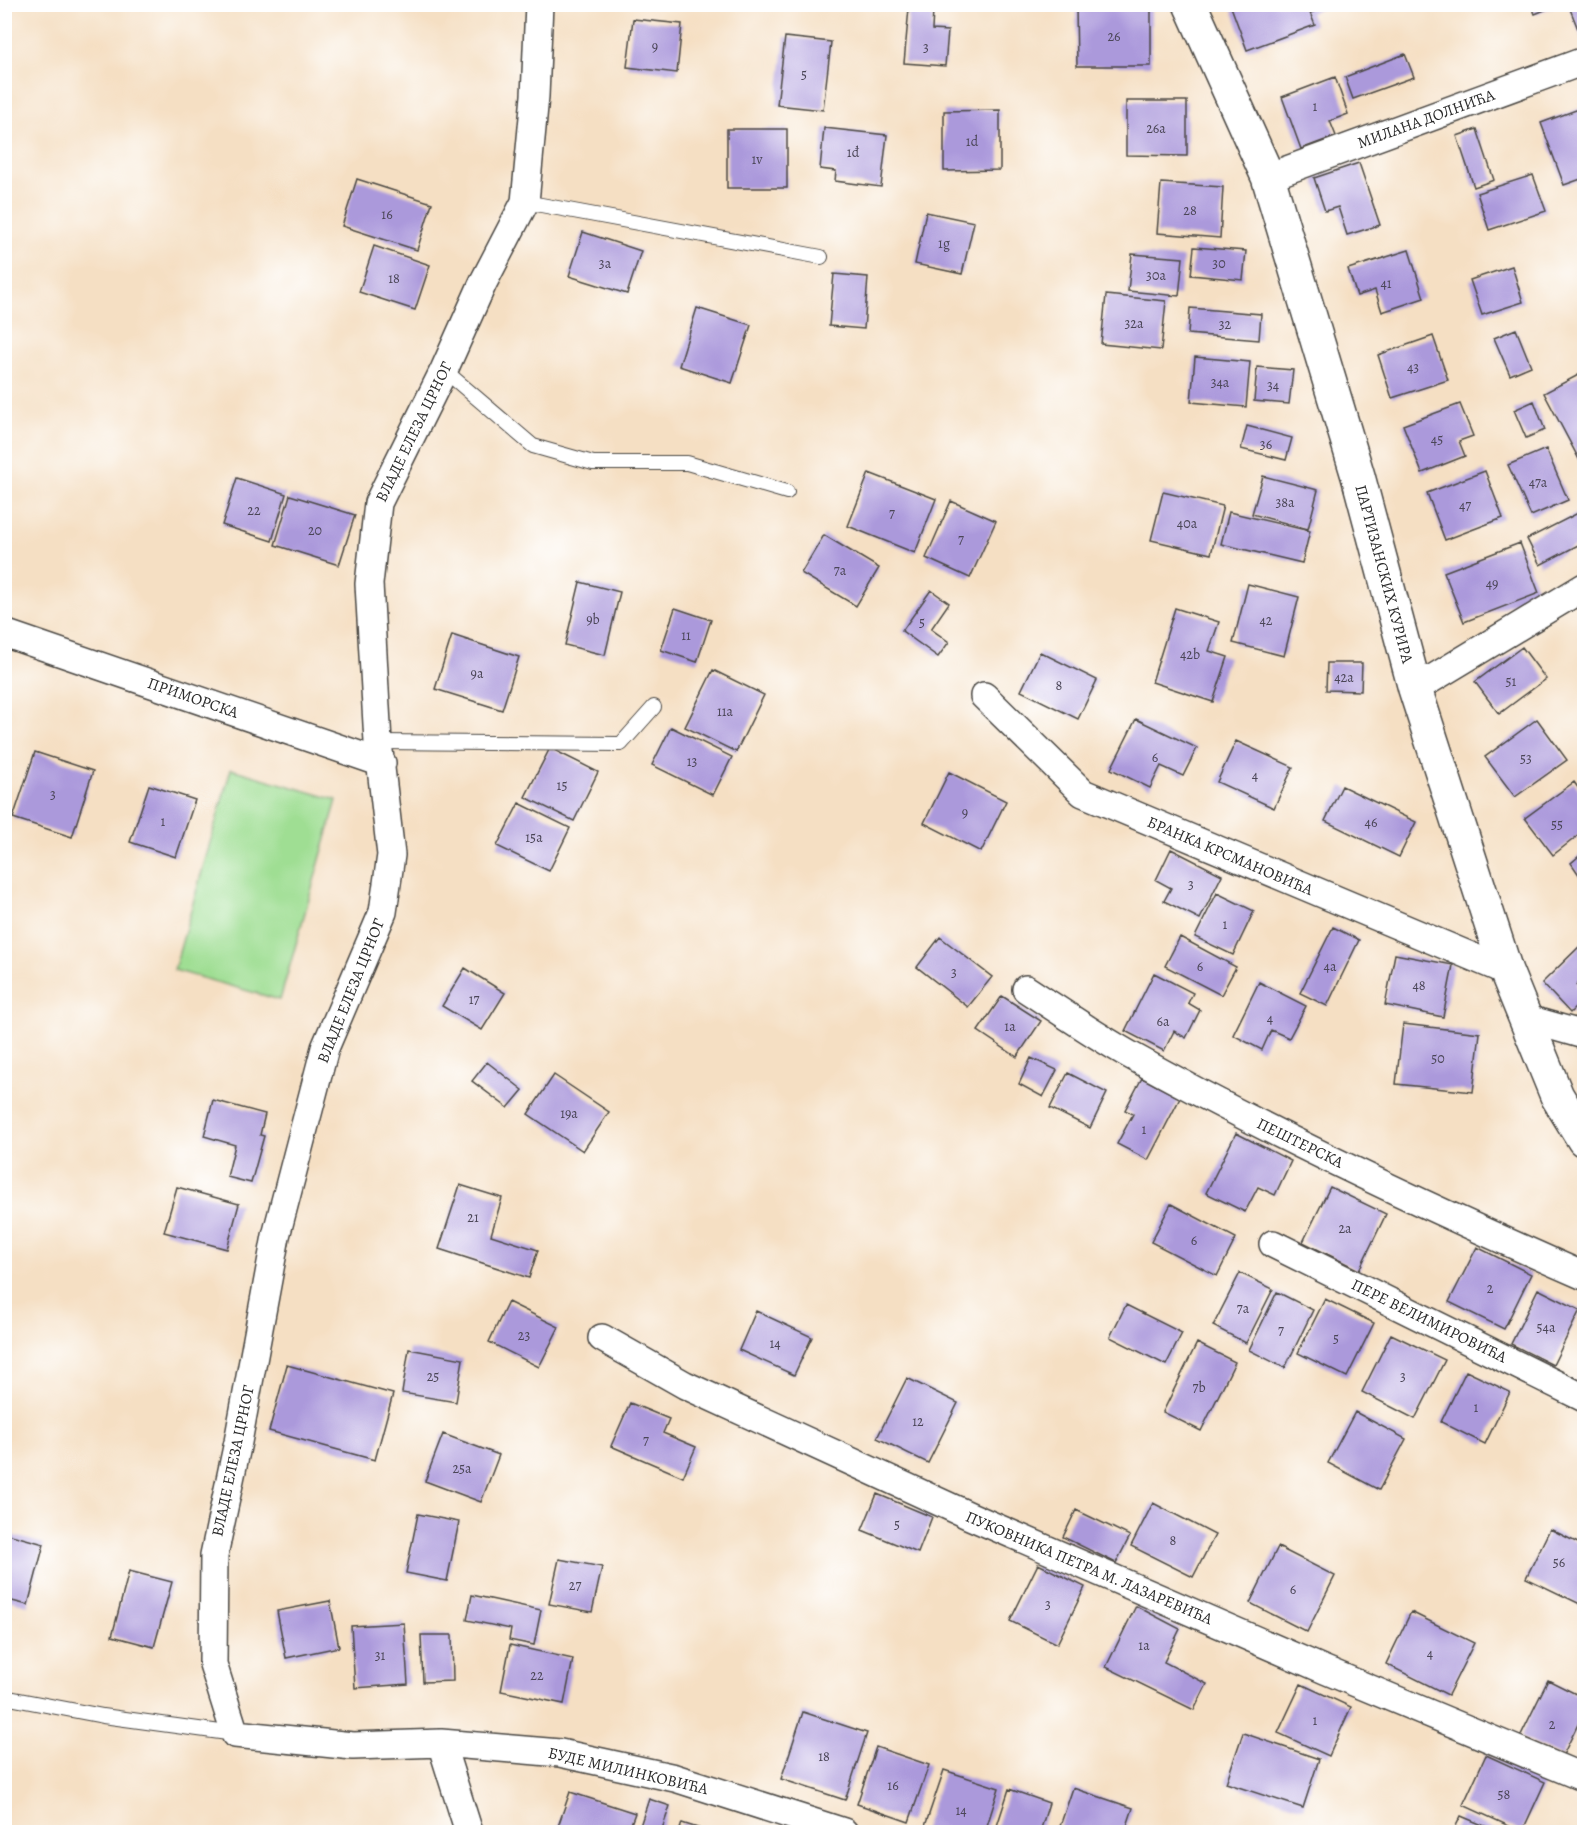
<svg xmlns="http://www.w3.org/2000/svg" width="1589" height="1837" font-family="Alegreya,serif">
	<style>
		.green { fill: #9fde93; stroke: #65845f; stroke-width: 1.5 }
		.building { fill: #ab99db }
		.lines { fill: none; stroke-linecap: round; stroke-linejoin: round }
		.service-casing { stroke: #494642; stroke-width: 16 }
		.minor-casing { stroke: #494642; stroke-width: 30 }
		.tertiary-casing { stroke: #494642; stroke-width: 36 }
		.service { stroke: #fff; stroke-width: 14 }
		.minor { stroke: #fff; stroke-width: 27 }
		.tertiary { stroke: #fff; stroke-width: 33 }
		.labels { text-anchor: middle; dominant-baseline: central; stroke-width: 4.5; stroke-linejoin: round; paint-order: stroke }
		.number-label { font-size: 14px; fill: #4b4657 }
		.street-label { font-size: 16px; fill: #2b2b2b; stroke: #fff }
	</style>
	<rect width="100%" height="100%" fill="#fff"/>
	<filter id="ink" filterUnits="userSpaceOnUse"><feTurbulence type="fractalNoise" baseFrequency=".0167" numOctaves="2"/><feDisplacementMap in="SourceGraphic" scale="12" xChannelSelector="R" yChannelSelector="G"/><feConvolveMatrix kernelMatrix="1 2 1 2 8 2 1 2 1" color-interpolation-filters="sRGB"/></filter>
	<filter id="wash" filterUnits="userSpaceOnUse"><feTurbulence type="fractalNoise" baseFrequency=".008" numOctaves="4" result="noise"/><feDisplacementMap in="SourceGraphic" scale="24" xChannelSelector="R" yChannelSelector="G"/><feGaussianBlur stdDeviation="1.35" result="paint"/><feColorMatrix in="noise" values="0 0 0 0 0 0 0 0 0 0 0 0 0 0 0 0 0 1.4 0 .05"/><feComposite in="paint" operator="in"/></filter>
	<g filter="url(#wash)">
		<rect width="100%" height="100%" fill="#f5dfc3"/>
		<path class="green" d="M231,769L337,800L280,1000L174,970Z"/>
		<g id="blocks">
			<path class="building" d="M1230,4H1333V5L1310,13L1315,25L1247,50Z
				M1531,4H1557V5L1535,14Z
				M1568,4H1584V44Z
				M1076,6H1151V66H1077Z
				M909,8L933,10L932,30L948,31L945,66L904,63Z
				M633,19L682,24L677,73L627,67Z
				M785,37L831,42L823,110L777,105Z
				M1405,54L1414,77L1353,99L1345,77Z
				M1335,77L1348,114L1330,121L1336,136L1301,149L1282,97Z
				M1126,101H1187V156L1126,155Z
				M1584,107V178L1564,185L1541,123Z
				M1000,110V170L944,171V111Z
				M824,128L887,135L881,187L835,181L836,171L820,169Z
				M727,129H787V188H727Z
				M1477,129L1494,180L1474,187L1457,136Z
				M1359,163L1380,225L1347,235L1338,207L1325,211L1314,178Z
				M1533,175L1546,211L1489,230L1477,193Z
				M357,179L432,203L417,250L342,226Z
				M1161,183L1223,187L1220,238L1157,233Z
				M926,212L974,222L962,274L915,264Z
				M583,232L641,251L627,294L569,276Z
				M374,246L430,265L415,310L359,292Z
				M1194,247L1246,251L1243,280L1191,275Z
				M1409,250L1424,298L1382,312L1375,290L1357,296L1348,269Z
				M1132,254L1183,258L1179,296L1128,291Z
				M1512,266L1523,302L1482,315L1470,280Z
				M834,274L868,277L864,329L829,326Z
				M1106,295L1166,301L1161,350L1101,344Z
				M697,308L751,325L732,383L679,366Z
				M1190,308L1261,314L1259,340L1188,334Z
				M1516,329L1531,366L1510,375L1494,338Z
				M1433,336L1448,380L1392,398L1378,355Z
				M1195,357L1250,362L1246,407L1191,402Z
				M1257,367L1293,370L1289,404L1254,401Z
				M1584,372V462L1581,463L1544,393Z
				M1534,401L1545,430L1526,438L1514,410Z
				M1460,404L1473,436L1459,441L1465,456L1422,473L1403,425Z
				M1247,426L1292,438L1286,460L1241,449Z
				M1546,449L1568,500L1531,516L1508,465Z
				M1485,471L1503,518L1445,540L1427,493Z
				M869,473L936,499L915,553L848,526Z
				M1263,476L1318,490L1308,529L1252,514Z
				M237,478L286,494L272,541L222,525Z
				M1163,492L1223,506L1211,554L1151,540Z
				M290,495L355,515L339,565L275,545Z
				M951,501L996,521L970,578L926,558Z
				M1584,510V542L1540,565L1527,539Z
				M1229,512L1310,531L1302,563L1221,544Z
				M824,535L879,568L856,606L801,573Z
				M1520,543L1539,593L1464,622L1444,572Z
				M580,582L620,592L605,655L565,645Z
				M1248,584L1299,597L1284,656L1233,643Z
				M931,590L949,603L931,629L949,642L938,657L902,631Z
				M675,608L711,620L697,662L661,650Z
				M1175,608L1219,622L1209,651L1228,657L1213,702L1152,682Z
				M452,635L519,657L502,710L435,689Z
				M1522,647L1546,679L1499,714L1475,682Z
				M1040,652L1097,680L1078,719L1021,691Z
				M1327,663H1362L1361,691L1326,690Z
				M713,670L764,695L736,752L685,727Z
				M1136,719L1197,748L1183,776L1161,766L1150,788L1111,769Z
				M1537,719L1567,760L1515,797L1485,757Z
				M671,727L732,757L713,795L652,765Z
				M1236,741L1293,767L1274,808L1217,782Z
				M550,748L598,772L574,821L525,797Z
				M35,752L93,771L72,837L13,818Z
				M949,772L1006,801L981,852L924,823Z
				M1574,782L1584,796V831L1553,855L1525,818Z
				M149,785L195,800L176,857L130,842Z
				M1342,786L1416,822L1399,857L1325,821Z
				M519,803L570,828L549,871L497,846Z
				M1171,849L1222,875L1200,919L1164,901L1171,888L1156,880Z
				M1584,852V882L1571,863Z
				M1217,893L1254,911L1233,955L1195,937Z
				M1333,927L1359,940L1327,1006L1300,993Z
				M940,937L992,977L968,1007L917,967Z
				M1180,937L1236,967L1221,995L1165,966Z
				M1581,945L1584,949V976L1576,985L1584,993V999L1570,1013L1542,983Z
				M1395,954L1453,965L1443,1017L1385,1005Z
				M465,968L505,993L482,1030L442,1006Z
				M1154,973L1193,993L1188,1003L1200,1010L1186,1038L1174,1031L1164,1051L1125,1031Z
				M1259,982L1306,1006L1289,1038L1271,1030L1262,1050L1233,1035Z
				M1002,996L1041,1021L1017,1057L978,1031Z
				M1403,1024L1480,1033L1473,1092L1396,1084Z
				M1031,1058L1057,1070L1043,1097L1019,1084Z
				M487,1062L523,1090L508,1108L472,1081Z
				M1068,1073L1107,1093L1090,1128L1050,1108Z
				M554,1075L609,1112L583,1151L528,1114Z
				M1142,1078L1180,1098L1148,1160L1117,1144L1133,1114L1125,1110Z
				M213,1100L265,1114L260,1135L264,1136L251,1183L227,1177L235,1145L204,1136Z
				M1236,1133L1291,1161L1275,1195L1258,1187L1245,1212L1206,1193Z
				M460,1185L502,1198L491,1235L538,1250L529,1278L439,1249Z
				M177,1187L239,1204L227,1249L164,1232Z
				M1330,1187L1386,1214L1359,1270L1303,1242Z
				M1171,1204L1236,1238L1217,1276L1151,1242Z
				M1477,1247L1531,1274L1504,1329L1449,1302Z
				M1240,1273L1273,1289L1246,1343L1213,1326Z
				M1538,1289L1580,1310L1553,1365L1511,1344Z
				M1277,1292L1313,1310L1285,1368L1249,1350Z
				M1325,1299L1374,1323L1347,1377L1298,1353Z
				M508,1302L559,1327L539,1367L489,1342Z
				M1126,1305L1182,1333L1166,1365L1110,1337Z
				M756,1311L812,1337L794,1375L739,1350Z
				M1391,1334L1445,1360L1415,1419L1362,1392Z
				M1197,1343L1235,1362L1201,1431L1163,1412Z
				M409,1349L463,1359L456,1402L402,1393Z
				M287,1365L393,1394L375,1460L269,1431Z
				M1466,1371L1510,1392L1485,1444L1441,1422Z
				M907,1378L958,1403L928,1463L877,1438Z
				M630,1403L669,1419L663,1433L696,1447L683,1477L611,1446Z
				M1355,1412L1406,1439L1379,1490L1328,1463Z
				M443,1434L499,1455L481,1502L425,1481Z
				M877,1494L932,1517L918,1553L862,1530Z
				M1153,1503L1215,1535L1193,1577L1131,1546Z
				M1076,1510L1130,1536L1116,1563L1063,1537Z
				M418,1514L459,1522L447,1581L406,1573Z
				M1550,1529L1584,1546V1595L1580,1604L1526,1578Z
				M4,1533L44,1544L28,1605L4,1599Z
				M1278,1547L1335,1576L1307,1632L1250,1603Z
				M559,1559L602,1567L592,1612L549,1604Z
				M1038,1564L1085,1587L1057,1644L1010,1621Z
				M129,1571L172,1582L154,1647L112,1636Z
				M472,1595L541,1610L534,1645L509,1640L511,1629L467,1620Z
				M330,1601L339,1647L286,1658L277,1611Z
				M1136,1606L1180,1629L1164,1662L1207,1684L1194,1710L1106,1667Z
				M1411,1612L1474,1643L1448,1695L1386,1664Z
				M404,1623L408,1684L355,1688L351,1626Z
				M421,1635H452L453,1681L423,1682Z
				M510,1645L573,1659L564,1704L501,1691Z
				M1548,1680L1584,1698V1712L1562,1757L1520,1737Z
				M1301,1684L1351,1707L1329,1756L1278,1733Z
				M803,1712L867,1733L845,1800L781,1779Z
				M1243,1733L1319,1759L1303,1808L1226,1783Z
				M876,1747L929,1765L909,1822L857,1804Z
				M1486,1755L1545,1782L1522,1832L1463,1805Z
				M944,1770L999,1788L985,1832H923Z
				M1073,1788L1133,1808L1125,1832H1058Z
				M1009,1789L1049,1803L1040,1832H995Z
				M570,1792L635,1813L628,1832H556Z
				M649,1799L670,1806L661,1832H638Z
				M1461,1816L1499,1832H1453Z
				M682,1823L710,1832H679Z"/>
		</g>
	</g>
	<g filter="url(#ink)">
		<use href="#blocks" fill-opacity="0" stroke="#494642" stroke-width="1.5"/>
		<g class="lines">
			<g class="service-casing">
				<path id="service" d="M525,202L821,257
					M444,370L533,446L593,463H687L787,492
					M378,742L621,744L654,707
					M4,1697L103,1716L235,1734"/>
			</g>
			<g class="minor-casing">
				<path id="minor" d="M1268,177L1584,61
					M4,633L382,763
					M1415,689L1584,587
					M984,696L1083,793L1506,971
					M1026,989C1060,1011 1094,1035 1130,1055C1277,1137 1431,1209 1584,1276
					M1524,1018L1584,1035
					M1273,1244L1584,1398
					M602,1338L685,1385L970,1516L1325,1670L1584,1778
					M441,1743L560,1753L675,1778L844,1832
					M469,1832L441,1743L353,1746L235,1734L213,1664L214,1555L238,1442L276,1236L325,1048L383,912L391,855L378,742L369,584L378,503L444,370L483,283L525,202L535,96L539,4"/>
			</g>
			<g class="tertiary-casing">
				<path id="tertiary" d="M1190,4L1268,177L1358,476L1415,689L1506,971L1557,1096L1584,1140"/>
			</g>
			<use href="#service" class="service"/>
			<use href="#minor" class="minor"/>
			<use href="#tertiary" class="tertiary"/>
		</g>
	</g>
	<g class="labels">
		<g class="number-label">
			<text x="1114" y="36">26</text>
			<text x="655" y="46">9</text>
			<text x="926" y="47">3</text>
			<text x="804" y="74">5</text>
			<text x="1315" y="106">1</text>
			<text x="1156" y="128">26a</text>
			<text x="972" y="141">1d</text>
			<text x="853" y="152">1đ</text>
			<text x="757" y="159">1v</text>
			<text x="1190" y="210">28</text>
			<text x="387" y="214">16</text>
			<text x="944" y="243">1g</text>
			<text x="605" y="263">3a</text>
			<text x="1219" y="263">30</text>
			<text x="1156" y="275">30a</text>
			<text x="394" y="278">18</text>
			<text x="1386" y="283">41</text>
			<text x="1134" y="323">32a</text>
			<text x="1225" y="324">32</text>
			<text x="1413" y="367">43</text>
			<text x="1220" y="382">34a</text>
			<text x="1273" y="385">34</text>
			<text x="1437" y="439">45</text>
			<text x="1266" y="444">36</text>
			<text x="1538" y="482">47a</text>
			<text x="1285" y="502">38a</text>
			<text x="1465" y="505">47</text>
			<text x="254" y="510">22</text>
			<text x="892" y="513">7</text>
			<text x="1187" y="523">40a</text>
			<text x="315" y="530">20</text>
			<text x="961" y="539">7</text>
			<text x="840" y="570">7a</text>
			<text x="1492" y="583">49</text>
			<text x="593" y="619">9b</text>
			<text x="1266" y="620">42</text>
			<text x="922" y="622">5</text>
			<text x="686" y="635">11</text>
			<text x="1190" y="654">42b</text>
			<text x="477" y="673">9a</text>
			<text x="1344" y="677">42a</text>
			<text x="1511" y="681">51</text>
			<text x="1059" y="685">8</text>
			<text x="725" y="711">11a</text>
			<text x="1155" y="757">6</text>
			<text x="1526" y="758">53</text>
			<text x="692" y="761">13</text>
			<text x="1255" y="775">4</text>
			<text x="562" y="785">15</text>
			<text x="53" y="794">3</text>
			<text x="965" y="812">9</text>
			<text x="163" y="821">1</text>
			<text x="1371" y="822">46</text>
			<text x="1557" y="824">55</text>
			<text x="534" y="837">15a</text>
			<text x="1191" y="884">3</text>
			<text x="1225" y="924">1</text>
			<text x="1200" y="966">6</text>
			<text x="1330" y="966">4a</text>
			<text x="954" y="972">3</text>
			<text x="1419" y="985">48</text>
			<text x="474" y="999">17</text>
			<text x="1270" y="1018">4</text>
			<text x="1163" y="1021">6a</text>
			<text x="1010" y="1026">1a</text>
			<text x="1438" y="1058">50</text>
			<text x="569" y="1113">19a</text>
			<text x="1144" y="1129">1</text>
			<text x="473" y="1217">21</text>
			<text x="1345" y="1228">2a</text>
			<text x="1194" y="1240">6</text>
			<text x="1490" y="1288">2</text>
			<text x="1243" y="1308">7a</text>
			<text x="1546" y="1327">54a</text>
			<text x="1281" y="1330">7</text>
			<text x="524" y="1335">23</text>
			<text x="1336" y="1338">5</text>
			<text x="775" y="1343">14</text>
			<text x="433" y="1376">25</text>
			<text x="1403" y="1376">3</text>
			<text x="1199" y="1387">7b</text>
			<text x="1476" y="1407">1</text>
			<text x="918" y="1421">12</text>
			<text x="646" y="1440">7</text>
			<text x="462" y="1468">25a</text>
			<text x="897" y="1524">5</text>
			<text x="1173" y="1540">8</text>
			<text x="1559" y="1562">56</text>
			<text x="575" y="1585">27</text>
			<text x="1293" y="1589">6</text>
			<text x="1048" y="1604">3</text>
			<text x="1144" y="1645">1a</text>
			<text x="1430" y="1653">4</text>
			<text x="380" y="1655">31</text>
			<text x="537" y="1675">22</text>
			<text x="1315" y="1720">1</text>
			<text x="1552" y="1724">2</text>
			<text x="824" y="1756">18</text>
			<text x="893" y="1785">16</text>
			<text x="1504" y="1794">58</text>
			<text x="961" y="1810">14</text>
		</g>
		<g class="street-label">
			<text transform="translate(1426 119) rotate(-20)">МИЛАНА ДОЛНИЋА</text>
			<text transform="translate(414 432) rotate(-64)">ВЛАДЕ ЕЛЕЗА ЦРНОГ</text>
			<text transform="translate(1384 574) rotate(75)">ПАРТИЗАНСКИХ КУРИРА</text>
			<text transform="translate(193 698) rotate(19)">ПРИМОРСКА</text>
			<text transform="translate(1230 856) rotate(23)">БРАНКА КРСМАНОВИЋА</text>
			<text transform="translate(351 991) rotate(-68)">ВЛАДЕ ЕЛЕЗА ЦРНОГ</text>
			<text transform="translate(1300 1143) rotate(26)">ПЕШТЕРСКА</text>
			<text transform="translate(1429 1321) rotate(26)">ПЕРЕ ВЕЛИМИРОВИЋА</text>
			<text transform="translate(233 1461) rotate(-78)">ВЛАДЕ ЕЛЕЗА ЦРНОГ</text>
			<text transform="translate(1089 1568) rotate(23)">ПУКОВНИКА ПЕТРА М. ЛАЗАРЕВИЋА</text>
			<text transform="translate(628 1771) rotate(13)">БУДЕ МИЛИНКОВИЋА</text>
		</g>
	</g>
	<rect width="1589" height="1837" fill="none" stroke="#fff" stroke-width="24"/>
</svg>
